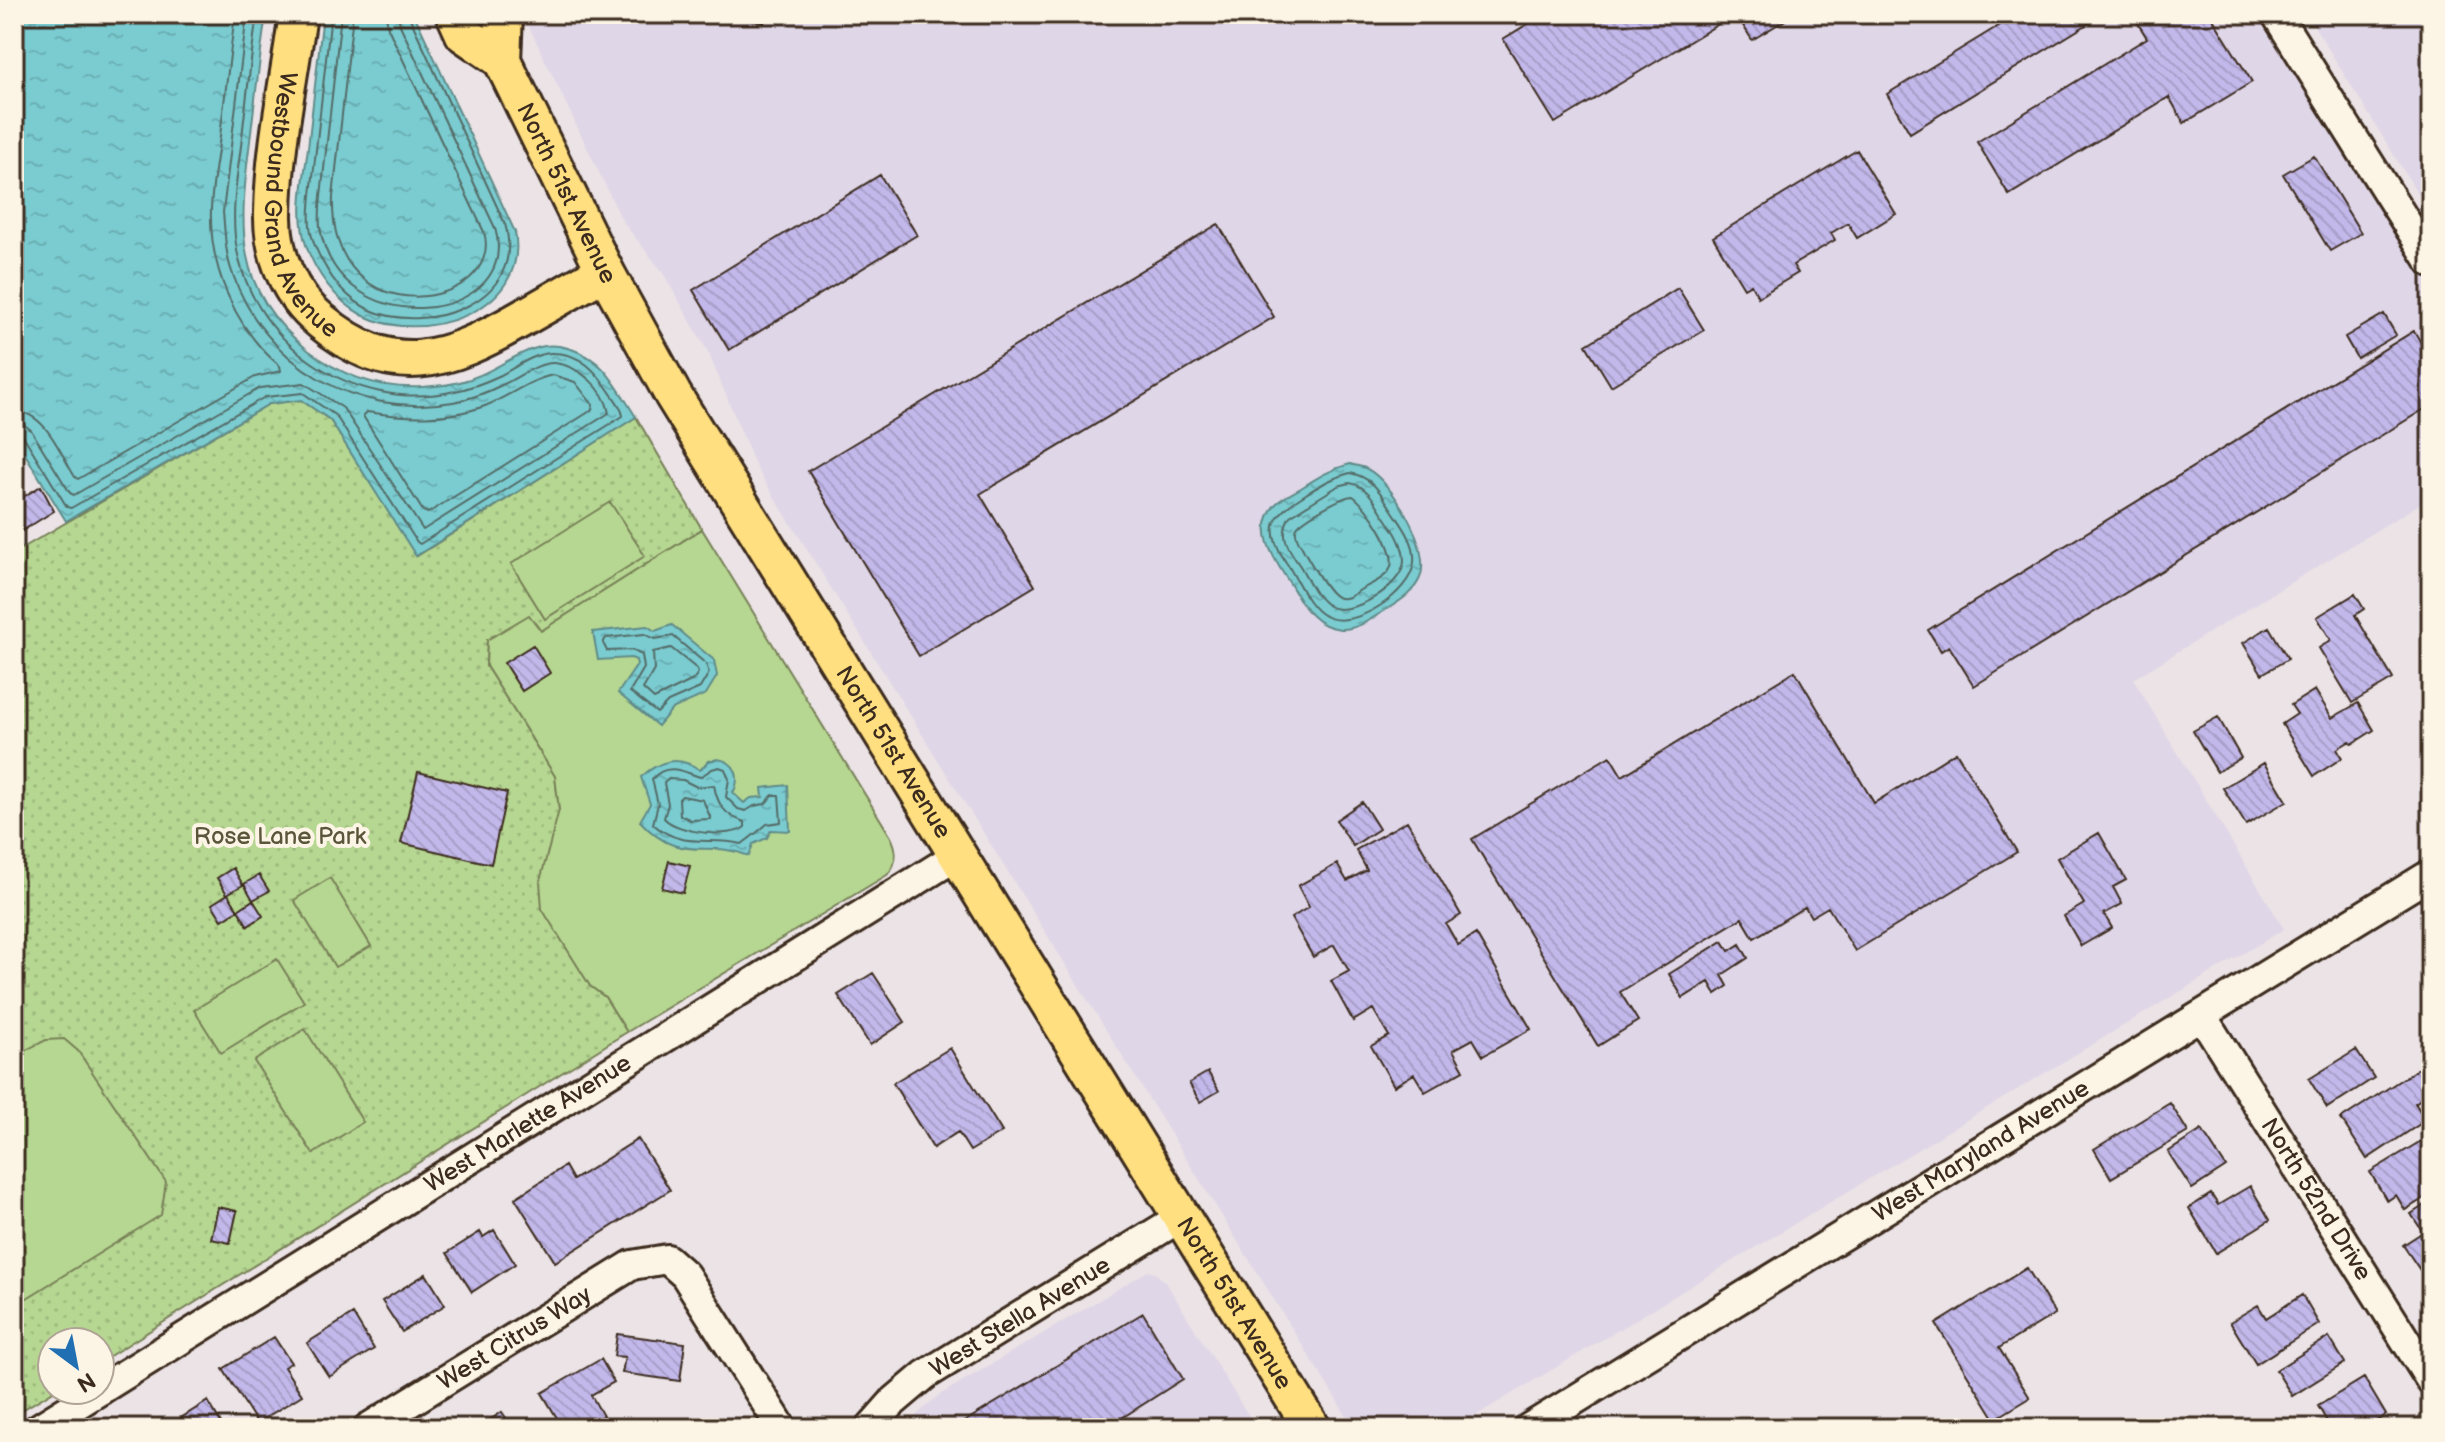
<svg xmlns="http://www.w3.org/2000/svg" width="2445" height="1442" font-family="'Balsamiq Sans',sans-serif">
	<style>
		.built { fill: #dfd6e7 }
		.grass { fill: url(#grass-dots); stroke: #788058; stroke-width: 2 }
		.pitch { fill: #b6d791; stroke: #788058; stroke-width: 2 }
		.water { fill: url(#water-ripples); stroke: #618b89; stroke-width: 2 }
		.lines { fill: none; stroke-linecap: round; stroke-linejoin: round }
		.shore { stroke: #546b66; stroke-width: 2 }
		.building { fill: url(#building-back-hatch); stroke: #3b2a1e; stroke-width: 2 }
		.minor-casing { stroke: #3b2a1e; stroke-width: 34 }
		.major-casing { stroke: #3b2a1e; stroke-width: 42 }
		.minor { stroke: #fcf5e5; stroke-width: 28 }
		.major { stroke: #ffdf80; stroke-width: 36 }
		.labels { text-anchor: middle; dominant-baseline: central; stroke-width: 8; stroke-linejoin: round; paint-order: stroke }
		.street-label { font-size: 24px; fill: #3b2a1e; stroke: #fcf5e5 }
		.park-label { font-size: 24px; fill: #5a553b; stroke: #fcf5e5 }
	</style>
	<defs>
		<pattern id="grass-dots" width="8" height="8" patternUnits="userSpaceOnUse" patternTransform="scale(2)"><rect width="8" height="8" fill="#b6d791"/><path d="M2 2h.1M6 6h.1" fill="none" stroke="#9db97d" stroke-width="1.8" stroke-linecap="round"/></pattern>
		<pattern id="water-ripples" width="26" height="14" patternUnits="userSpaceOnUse" patternTransform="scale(2)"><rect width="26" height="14" fill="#7accd1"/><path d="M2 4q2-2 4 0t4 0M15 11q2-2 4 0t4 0" fill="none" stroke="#6aafb3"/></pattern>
		<pattern id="building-back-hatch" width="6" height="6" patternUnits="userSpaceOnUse" patternTransform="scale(2)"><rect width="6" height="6" fill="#c2b8ea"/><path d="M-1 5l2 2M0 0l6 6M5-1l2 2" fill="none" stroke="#a89ec8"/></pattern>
	</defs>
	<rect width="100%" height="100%" fill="#ebe3e6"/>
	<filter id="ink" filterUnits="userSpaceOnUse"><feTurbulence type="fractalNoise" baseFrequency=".0125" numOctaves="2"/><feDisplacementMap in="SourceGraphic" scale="16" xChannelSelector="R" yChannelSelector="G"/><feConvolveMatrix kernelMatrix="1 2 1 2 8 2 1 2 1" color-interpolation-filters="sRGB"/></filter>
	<g filter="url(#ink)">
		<path class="built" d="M523,14H2257L2296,65L2431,284V497L2133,679L2284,929L1455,1428H1354L757,469L708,352L662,271L623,222Z
			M2307,14H2431V215Z
			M1148,1271L1155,1273L1166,1283L1256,1428H902L938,1396Z"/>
		<path class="grass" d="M301,400L330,420L417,556L636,417L702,529L541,631L487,640L486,666L555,776L559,810L555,832L590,986L605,997L627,1032L100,1362V1342H52V1390H55L14,1415V553L269,404Z"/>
		<path class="pitch" d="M610,502L645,556L545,619L511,564Z
			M702,529L891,837C898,851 898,863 887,875L627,1032L605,997L590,986L542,909L540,881L559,810L555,776L486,666L487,640L529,615L541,631Z
			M330,878L371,946L335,967L294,900Z
			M277,959L304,1002L221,1053L194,1010Z
			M305,1029L363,1122L313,1154L254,1061Z
			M64,1039L78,1051L166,1182L161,1215L27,1298L14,1297V1056L46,1040Z"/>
		<path class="water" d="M14,14H266C260,56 255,98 250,141C239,227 233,290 308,350C341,376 380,389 422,387C440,386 459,384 475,377C501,368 531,341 559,346C603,354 614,383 636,417L416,556L330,420L301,400L269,404L66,521L14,436Z
			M323,14H414L515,232C530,312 422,346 362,315C336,301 315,272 306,245C296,214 304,179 308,148C313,103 318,59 323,14Z
			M1350,464C1355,466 1362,466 1367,469C1393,482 1432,550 1420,578C1413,594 1398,602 1384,611C1371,619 1357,630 1340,629C1314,626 1304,607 1292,587C1277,563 1252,532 1275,505C1281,498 1293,493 1301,488C1317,478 1331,469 1350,464Z
			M672,625L714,660L717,676L706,694L672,709L658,726L618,693L637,665L636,660L631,658L598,660L593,632L647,626L655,631Z
			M718,759C737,762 741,778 733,793L744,803L751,798L763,797L762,788L788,785L790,831L771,830L767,838L753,844L749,856C705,838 681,866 640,821L650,804L641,777C660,760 678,755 700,770L709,761Z"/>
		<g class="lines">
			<path class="shore" d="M331,14L311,195C310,205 309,216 310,226C311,240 318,254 325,266C334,283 350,300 368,309C426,336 528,303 505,224L408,14
				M341,14L321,196C320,206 319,217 320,227C338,346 523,323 495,228L400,25L398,14
				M353,14L333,197C328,340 506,308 484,232L388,28L386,14
				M553,375L575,382L593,405L592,410L428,513L423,511L363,416L367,412C406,418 447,420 485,406C508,397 529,380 553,375Z
				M14,411C46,412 60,453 75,477L78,479L255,377L281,371L280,366C235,329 209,267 211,209C212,184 217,160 220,136C225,95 230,54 235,14
				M14,423L23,424L31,430L70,493L74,495L260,388L304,383L343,408L423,530L609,413C605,389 580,366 555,363C538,362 519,377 504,384C488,392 471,399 453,402C356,419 264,365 232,272C225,253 225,232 223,212L247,14
				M14,433L24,437L67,507L71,508L265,397L303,393L336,416L417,542L420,544L623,416C622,408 617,402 612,395C597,372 581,352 551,353C533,354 516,367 501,375C486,382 471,388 455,391C354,415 246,341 235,237C232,206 237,176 241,146C246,102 251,58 257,14
				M1350,473C1371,477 1379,490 1390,507C1401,524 1416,541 1414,562C1412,592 1353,632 1325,616C1308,607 1299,583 1289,567C1264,529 1269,517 1306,494C1321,485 1333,477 1350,473Z
				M1350,483C1366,486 1373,498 1381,511C1391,526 1404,542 1404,561C1404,585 1350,619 1329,606C1316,599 1308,579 1300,566C1289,550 1278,535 1290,516L1338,486Z
				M1353,496C1367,506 1399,552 1390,569C1385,579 1369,585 1360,590C1353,595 1346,601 1337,597C1326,593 1306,554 1299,542C1297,538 1295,534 1296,529C1299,520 1343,496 1353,496Z
				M644,634L655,639L673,636L706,664L709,673L700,688L668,702L657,713L630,692L644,668L642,655L632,650L607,651L603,643L606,638Z
				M671,648L697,669L698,673L693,680L654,699L643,689L654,670L653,652Z
				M719,767L725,769L729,779L726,797L738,809L746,811L754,806L765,804L773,795H779L781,822L767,824C759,831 750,838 742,844C708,836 683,850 653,824L658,804L652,779C667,762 682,771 700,777L712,769Z
				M669,779L683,780L697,787L714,785C717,803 724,816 745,822V827C731,839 677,833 664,818L668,804L664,783Z
				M682,796L703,800L711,819L691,820L680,815L679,799Z"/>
		</g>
		<path class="building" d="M723,14H766L764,23Z
			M1544,14H1735L1555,123L1503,39Z
			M1736,14H1795L1752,40Z
			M1862,14H1883L1868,23Z
			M2018,14H2104L1910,133L1887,94Z
			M2132,14H2210L2252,82L2184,123L2169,97L2009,195L1977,142L2147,38Z
			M1857,150L1896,214L1857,238L1848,223L1831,233L1835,240L1793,265L1798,273L1758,297L1751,284L1744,288L1713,237Z
			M2314,156L2361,233L2330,251L2283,174Z
			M880,175L917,235L729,350L693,290Z
			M1218,224L1274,317L980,494L1035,586L919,656L808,471Z
			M1678,288L1704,330L1611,386L1586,345Z
			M2384,314L2396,335L2357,358L2345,337Z
			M2414,331L2431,359V405L1974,686L1949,646L1941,651L1928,630Z
			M16,446L23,458L14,464V448Z
			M41,486L54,511L14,536V490L17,488L23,497Z
			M2355,594L2364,609L2355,615L2393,679L2352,703L2319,648L2331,640L2317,617Z
			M2269,627L2288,659L2262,674L2243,643Z
			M533,645L550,673L522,691L504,663Z
			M1795,671L1874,803L1956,752L2017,852L1855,951L1828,907L1811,917L1805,907L1754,938L1742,918L1620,992L1638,1021L1598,1046L1472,839L1610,756L1622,776Z
			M2315,690L2332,718L2358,703L2374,730L2352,744L2350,741L2337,749L2342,758L2314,776L2282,724L2297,714L2291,705Z
			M2218,717L2241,758L2217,772L2193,731Z
			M2264,763L2287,801L2246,825L2223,788Z
			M418,772L507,793L491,864L401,843Z
			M1362,802L1379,829L1353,846L1336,820Z
			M1407,821L1461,915L1446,924L1458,945L1476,934L1531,1029L1483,1056L1473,1039L1453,1050L1464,1070L1425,1092L1414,1074L1394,1086L1371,1046L1389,1036L1373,1009L1353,1021L1331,981L1349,971L1334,945L1313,957L1291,918L1309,907L1298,886L1337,864L1347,881L1367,870L1356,850Z
			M2099,833L2126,880L2113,887L2122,904L2104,914L2112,928L2081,946L2064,916L2084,904L2057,858Z
			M669,861L690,866L683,893L662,888Z
			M233,868L243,885L227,894L217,878Z
			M259,875L269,891L253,900L244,884Z
			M228,894L238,910L222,920L212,904Z
			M253,900L263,916L248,926L238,910Z
			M1723,941L1729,951L1740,944L1748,958L1722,975L1728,986L1716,994L1709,982L1683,998L1669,974Z
			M873,973L905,1022L870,1045L838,995Z
			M950,1048L1002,1132L970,1151L958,1132L933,1148L893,1083Z
			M2356,1050L2374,1078L2327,1108L2309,1079Z
			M2431,1060V1092L2415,1103L2426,1120L2367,1159L2341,1119Z
			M1208,1072L1219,1091L1200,1102L1189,1083Z
			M2170,1103L2188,1132L2111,1178L2094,1149Z
			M2202,1130L2226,1167L2192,1189L2168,1152Z
			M2431,1135V1194L2405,1210L2396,1195L2387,1201L2370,1172Z
			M638,1139L670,1190L555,1262L515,1198L565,1166L573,1180Z
			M2250,1186L2270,1220L2216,1253L2189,1208L2211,1194L2218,1205Z
			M2431,1201V1262L2420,1270L2403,1245L2423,1232L2411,1214Z
			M218,1207L237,1211L230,1243L211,1239Z
			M494,1230L515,1264L472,1292L447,1253L480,1232L483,1237Z
			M2027,1268L2055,1314L1999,1348L2030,1398L1995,1419L1936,1324Z
			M426,1274L445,1305L402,1332L382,1301Z
			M2302,1295L2319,1324L2256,1364L2230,1322L2258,1305L2266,1318Z
			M1143,1313L1183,1379L1106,1428H954Z
			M353,1314L374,1349L329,1377L307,1343Z
			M617,1334L685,1343L680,1381L622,1373L625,1357L614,1356Z
			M274,1337L291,1363L284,1367L302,1395L257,1423L223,1369Z
			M2329,1337L2345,1363L2292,1396L2276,1370Z
			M601,1359L614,1382L591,1395L603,1416L581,1428H563L542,1393Z
			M2364,1378L2386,1415L2365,1428H2331L2318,1406Z
			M208,1401L224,1428H165Z
			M502,1412L513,1428H478Z"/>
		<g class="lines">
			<g class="minor-casing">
				<g id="minor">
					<path d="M2276,14L2431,262"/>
					<path id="s1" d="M2202,1016L2431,1381"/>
					<path id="s2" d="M100,1390L956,856"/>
					<path d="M39,1428L100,1390"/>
					<path id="s3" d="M368,1428L632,1265L667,1259L685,1275L782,1428"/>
					<path id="s4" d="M870,1428L893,1402L925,1375L1181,1217"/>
					<path id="s5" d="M1529,1428L2431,874"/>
				</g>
			</g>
			<g class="major-casing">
				<g id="major">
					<path id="s6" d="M298,14C289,79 274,148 273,213C272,254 289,295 321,321C393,381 446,362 521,319C549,303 577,287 605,271"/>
					<path d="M455,14L464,34L502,60"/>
					<path id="s7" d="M504,14L502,60L605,271L673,395L1312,1428"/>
				</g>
			</g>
			<use href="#minor" class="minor"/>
			<use href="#major" class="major"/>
		</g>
	</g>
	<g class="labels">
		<g class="street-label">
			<text stroke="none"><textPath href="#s7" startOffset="194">North 51st Avenue</textPath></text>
			<text stroke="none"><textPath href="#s6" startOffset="200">Westbound Grand Avenue</textPath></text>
			<text stroke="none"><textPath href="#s7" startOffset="842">North 51st Avenue</textPath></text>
			<text stroke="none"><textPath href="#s2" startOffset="504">West Marlette Avenue</textPath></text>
			<text stroke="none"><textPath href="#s5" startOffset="530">West Maryland Avenue</textPath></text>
			<text stroke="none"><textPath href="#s1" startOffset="216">North 52nd Drive</textPath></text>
			<text stroke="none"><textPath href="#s7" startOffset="1490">North 51st Avenue</textPath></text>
			<text stroke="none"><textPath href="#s4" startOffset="188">West Stella Avenue</textPath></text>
			<text stroke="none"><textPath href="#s3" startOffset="172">West Citrus Way</textPath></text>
		</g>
		<g class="park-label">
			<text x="280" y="836">Rose Lane Park</text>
		</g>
	</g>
	<rect width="2445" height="1442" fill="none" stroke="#fcf5e5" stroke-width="48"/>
	<rect x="24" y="24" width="2397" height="1394" fill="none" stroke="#3b2a1e" stroke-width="3" filter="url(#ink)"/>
	<g transform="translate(76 1366) rotate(148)"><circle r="38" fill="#fcf5e5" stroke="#afa495" stroke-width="2"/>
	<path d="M0-6L14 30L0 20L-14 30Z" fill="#1f6fb2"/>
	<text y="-12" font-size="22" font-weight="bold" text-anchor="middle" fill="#3b2a1e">N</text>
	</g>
</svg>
